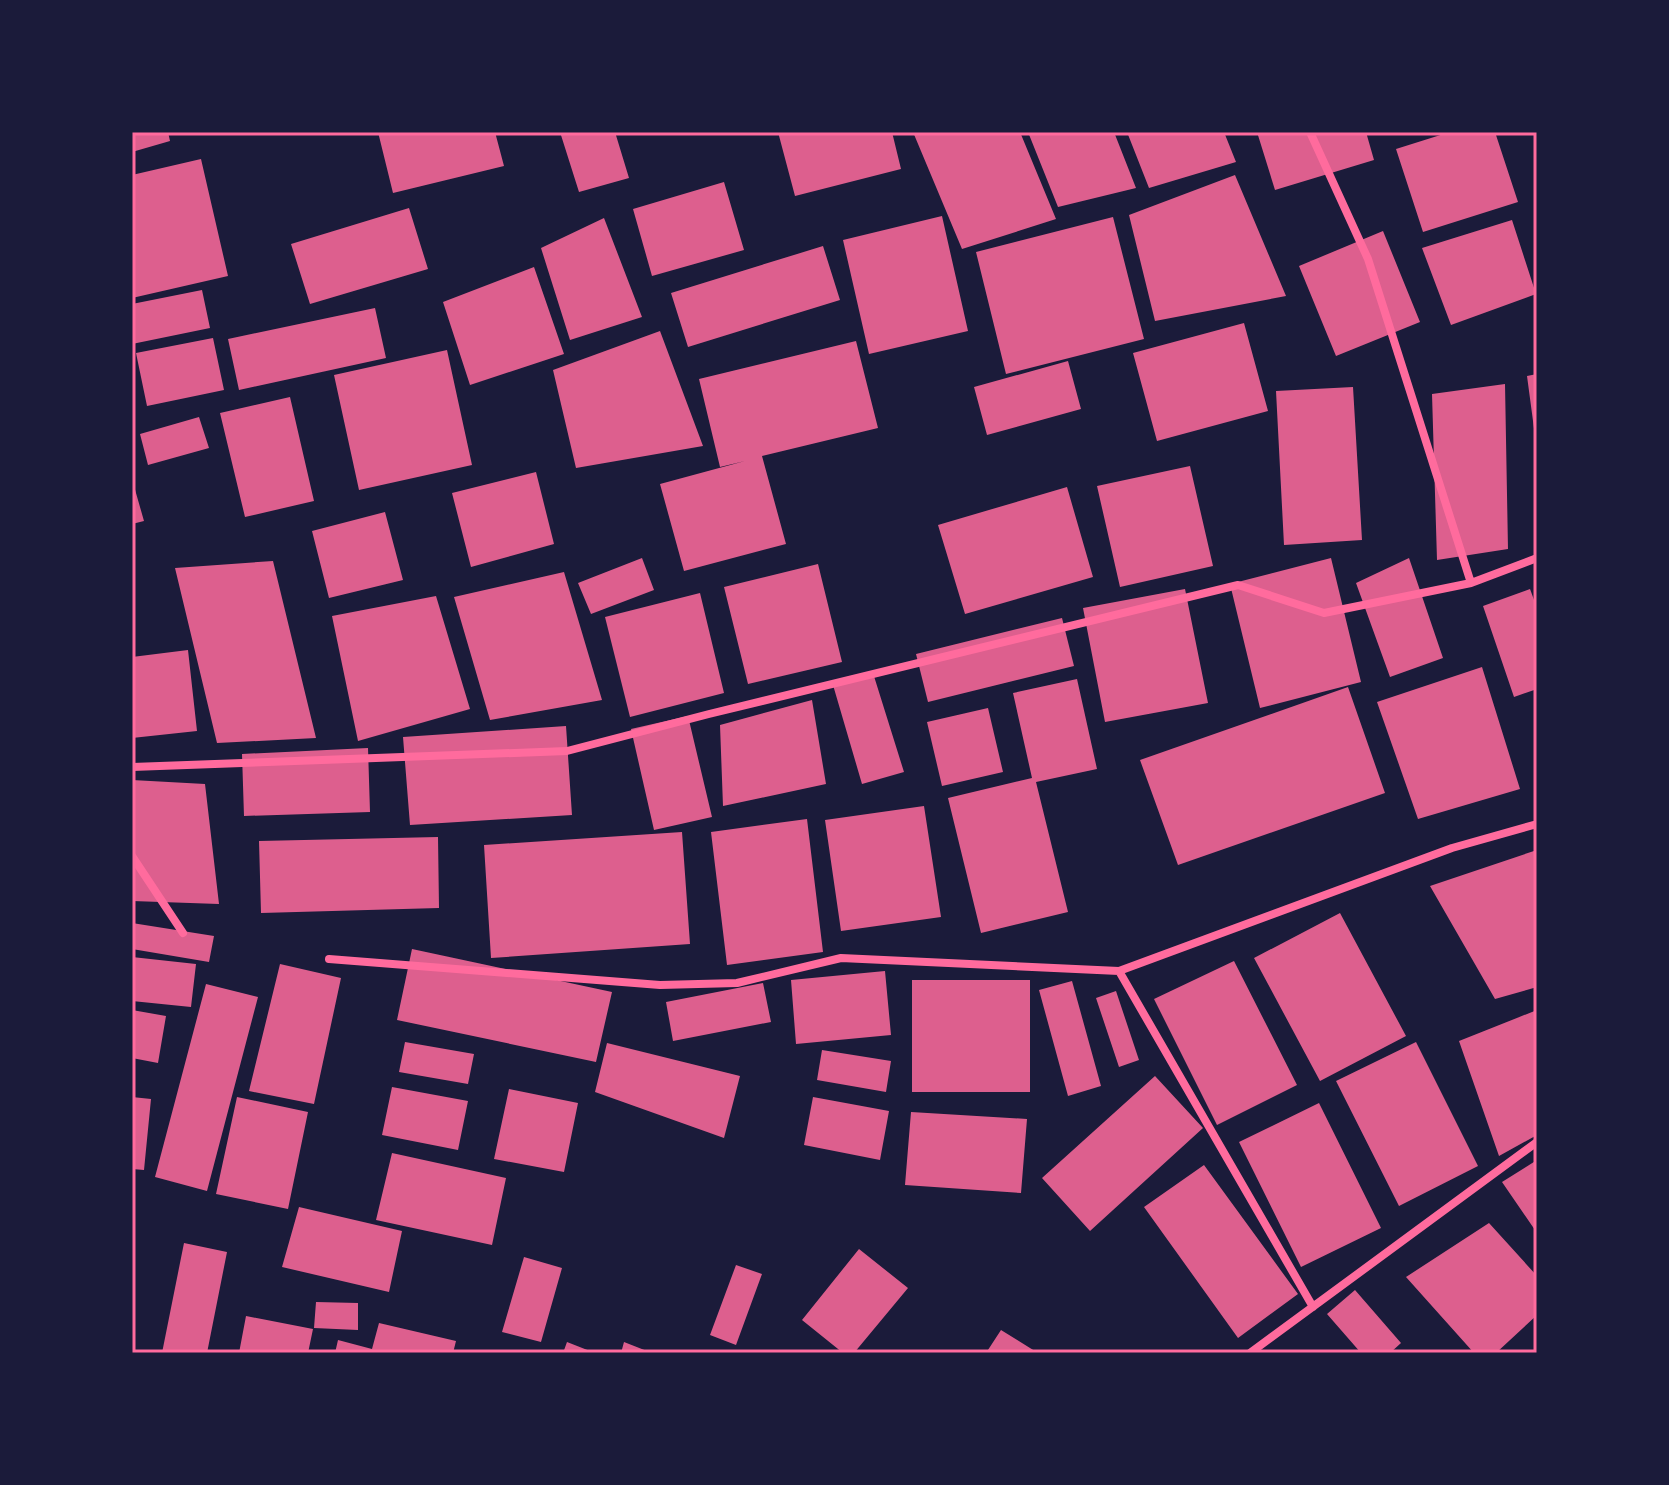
<svg xmlns="http://www.w3.org/2000/svg" width="1669" height="1485" font-family="Quicksand,sans-serif">
	<style>
		.building { fill: #dd5f8e }
		.lines { fill: none; stroke-linecap: round; stroke-linejoin: round }
		.minor { stroke: #ff6b9d; stroke-width: 8 }
		.neatline { fill: none; stroke: #ff6b9d; stroke-width: 3 }
	</style>
	<rect width="100%" height="100%" fill="#1b1b3a"/>
	<path class="building" d="M132,132H168L170,141L132,152Z
		M378,132H495L504,166L393,193Z
		M560,132H615L629,178L579,192Z
		M778,132H892L901,169L795,196Z
		M913,132H1020L1056,219L962,249Z
		M1028,132H1114L1136,188L1058,207Z
		M1127,132H1224L1236,162L1149,188Z
		M1257,132H1366L1374,160L1275,190Z
		M1450,132H1495L1518,202L1423,232L1396,149Z
		M201,159L228,276L132,298V175Z
		M1235,175L1286,296L1155,321L1129,215Z
		M724,182L744,250L652,276L633,209Z
		M409,208L428,269L310,304L291,244Z
		M942,216L968,331L869,354L843,240Z
		M1113,217L1144,339L1006,374L976,252Z
		M604,218L642,317L570,340L541,248Z
		M1512,220L1536,294L1451,325L1422,248Z
		M1383,231L1420,322L1336,356L1299,266Z
		M823,246L840,300L688,347L671,293Z
		M534,267L564,354L470,385L443,302Z
		M202,290L210,328L132,344V304Z
		M375,308L386,358L239,390L228,339Z
		M1244,323L1268,411L1157,441L1133,353Z
		M660,331L703,446L576,468L553,370Z
		M213,338L224,390L147,406L136,353Z
		M856,341L878,428L762,456L786,544L684,571L660,484L745,461L720,467L699,379Z
		M447,350L472,465L359,490L334,375Z
		M1068,361L1081,409L987,435L974,387Z
		M1537,374V435L1535,436L1527,376Z
		M1505,384L1508,549L1437,560L1432,394Z
		M1353,387L1362,540L1284,545L1276,391Z
		M290,397L314,501L245,517L220,413Z
		M199,417L209,448L148,465L140,434Z
		M1190,466L1213,566L1120,587L1097,486Z
		M536,472L554,544L471,567L452,493Z
		M132,479L144,521L132,524Z
		M1067,487L1093,577L965,614L938,525Z
		M385,512L403,580L329,598L312,531Z
		M642,558L654,590L591,614L578,583Z
		M1331,558L1361,682L1260,708L1230,584Z
		M1409,558L1443,658L1390,677L1356,583Z
		M273,561L316,738L217,743L175,568Z
		M818,564L842,662L748,684L724,587Z
		M564,572L602,700L490,720L454,597Z
		M1185,589L1208,703L1105,722L1083,608Z
		M1530,589L1537,608V689L1514,697L1483,606Z
		M700,593L724,693L630,717L605,617Z
		M436,596L470,709L358,741L332,616Z
		M1062,618L1074,666L928,702L916,654Z
		M188,650L197,731L132,738V657Z
		M1482,667L1520,789L1418,819L1377,702Z
		M873,673L904,772L862,784L833,685Z
		M1077,679L1097,769L1036,782L1068,912L981,933L948,798L1032,778L1013,693Z
		M1348,687L1385,793L1178,865L1140,760Z
		M812,700L826,784L723,806L720,725Z
		M988,708L1003,772L942,786L927,722Z
		M688,716L712,817L654,830L631,729Z
		M566,726L572,815L410,825L403,737Z
		M368,748L370,812L244,816L242,754Z
		M132,780L205,784L219,904L132,901Z
		M924,806L941,917L841,931L825,820Z
		M807,819L823,952L727,965L711,832Z
		M682,832L690,944L491,958L484,845Z
		M438,837L439,908L261,913L259,841Z
		M1537,850V987L1495,999L1430,886Z
		M1340,913L1406,1036L1320,1081L1254,958Z
		M132,923L214,936L209,962L132,949Z
		M412,949L612,992L596,1062L397,1020Z
		M132,957L196,964L191,1007L132,1001Z
		M1234,961L1297,1085L1217,1125L1154,999Z
		M280,964L341,978L314,1104L249,1091Z
		M885,971L891,1035L796,1044L791,980Z
		M912,980H1030V1092H912Z
		M1072,981L1101,1086L1068,1096L1039,990Z
		M763,983L771,1022L673,1041L666,1002Z
		M206,984L258,997L207,1191L155,1177Z
		M1116,991L1139,1060L1119,1067L1096,998Z
		M132,1010L166,1016L158,1063L132,1058Z
		M1537,1010V1135L1499,1156L1459,1041Z
		M405,1042L474,1054L468,1084L399,1072Z
		M1416,1042L1478,1166L1399,1206L1336,1081Z
		M607,1043L740,1076L724,1138L595,1092Z
		M822,1050L891,1061L886,1092L817,1080Z
		M1155,1076L1203,1128L1090,1231L1042,1178Z
		M392,1087L468,1101L458,1150L382,1135Z
		M509,1089L578,1103L564,1172L494,1159Z
		M132,1097L151,1099L144,1170L132,1169Z
		M237,1097L308,1112L288,1209L216,1194Z
		M813,1097L889,1111L880,1160L804,1145Z
		M1319,1103L1381,1228L1301,1267L1239,1142Z
		M911,1112L1027,1119L1021,1193L905,1185Z
		M392,1153L506,1178L492,1245L376,1220Z
		M1537,1160V1233L1502,1182Z
		M1204,1165L1298,1294L1238,1338L1144,1207Z
		M299,1207L402,1231L389,1292L282,1267Z
		M1489,1223L1537,1276V1315L1496,1353H1474L1406,1277Z
		M184,1243L227,1252L207,1353H162Z
		M859,1249L908,1288L854,1353H843L802,1320Z
		M524,1257L562,1268L541,1342L502,1332Z
		M736,1265L762,1274L736,1345L710,1335Z
		M1355,1290L1401,1343L1390,1353H1361L1327,1314Z
		M316,1302L358,1303V1330L314,1328Z
		M246,1316L313,1329L308,1353H239Z
		M379,1323L456,1341L453,1353H335L338,1340L372,1349Z
		M1001,1330L1038,1353H986Z
		M567,1342L595,1353H563Z
		M624,1342L652,1353H621Z"/>
	<g class="lines">
		<path class="minor" d="M1310,132L1368,259L1471,583
			M132,767L567,751L709,714L1238,585L1324,613L1471,583L1537,558
			M132,856L183,933
			M329,959L660,985L737,983L841,958L1119,971L1452,848L1537,824
			M1119,971L1313,1307
			M1250,1353L1537,1142"/>
	</g>
	<rect width="1669" height="1485" fill="none" stroke="#1b1b3a" stroke-width="268"/>
	<rect x="134" y="134" width="1401" height="1217" class="neatline"/>
</svg>
